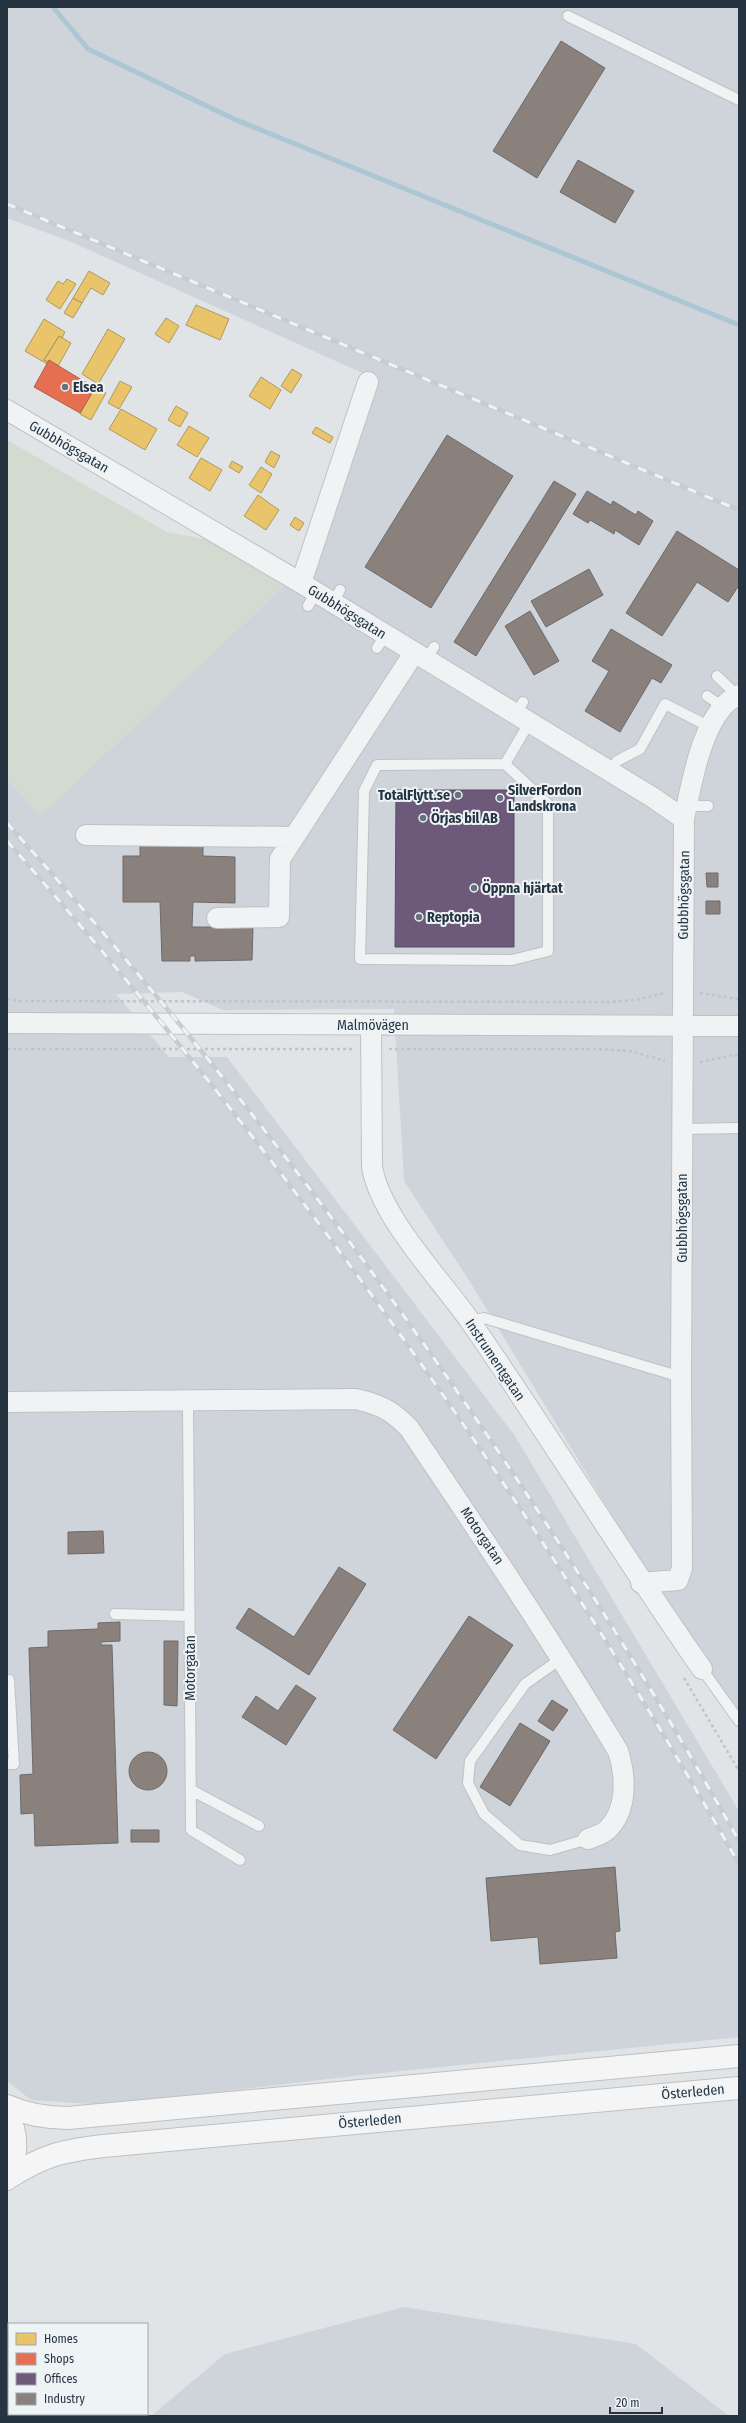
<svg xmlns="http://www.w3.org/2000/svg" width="746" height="2423" font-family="'Fira Sans Condensed',sans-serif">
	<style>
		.built { fill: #ced4da }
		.green { fill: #d3dbd0 }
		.homes { fill: #e9c46a; stroke: #ae995e }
		.shops { fill: #e76f51; stroke: #ad5d4c }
		.offices { fill: #6d597a; stroke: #584e69 }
		.industry { fill: #8a817c; stroke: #6c6a6a }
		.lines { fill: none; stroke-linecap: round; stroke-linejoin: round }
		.stream { stroke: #acc6d4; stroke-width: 5 }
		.lane-casing { stroke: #bfc2c4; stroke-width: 12 }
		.street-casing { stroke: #bfc2c4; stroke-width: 22 }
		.primary-casing { stroke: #bcc1c4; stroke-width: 24 }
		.path { stroke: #bfc4c6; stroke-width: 2.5; stroke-dasharray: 3 3; stroke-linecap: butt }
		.lane { stroke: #f0f2f3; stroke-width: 10 }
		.street { stroke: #f0f2f3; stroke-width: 20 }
		.primary { stroke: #f5f5f6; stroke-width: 22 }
		.rail-casing { stroke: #c9ccce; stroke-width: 4.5 }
		.rail { stroke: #eef3f6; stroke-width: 3; stroke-dasharray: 9; stroke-linecap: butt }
		.poi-dot { fill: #67727b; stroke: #eef3f6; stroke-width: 1.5 }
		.labels { text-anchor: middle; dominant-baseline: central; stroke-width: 4; stroke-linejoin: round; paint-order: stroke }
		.poi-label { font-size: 14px; font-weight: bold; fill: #263441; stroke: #eef3f6; text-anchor: start }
		.street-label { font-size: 14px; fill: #263441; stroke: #eef3f6 }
	</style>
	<rect width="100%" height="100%" fill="#e1e4e6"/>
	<path class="built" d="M7,7H739V1724L470,1282L404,1181L394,1009L223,1010L182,992L116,994L169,1057H227L515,1436L739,1811V2037L362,2075L106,2105L31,2100L7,2081V779L40,815L284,586L313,573L378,380L69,241L7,218Z
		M404,2307L636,2344L729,2416H151L225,2354Z"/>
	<path class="green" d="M7,440L167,532L209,540L284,586L40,816L7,779Z"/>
	<path class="homes" d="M89,271L110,283L103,295L91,288L82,303L73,298Z
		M67,279L76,284L60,309L46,300L58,281L63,284Z
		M73,298L82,303L73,318L64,313Z
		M196,305L229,319L220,340L186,325Z
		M166,318L179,326L169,343L155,334Z
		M44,319L65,332L62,338L59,336L44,360L48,362L47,364L25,351Z
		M108,329L125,339L98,384L82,374Z
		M59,336L71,343L58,366L44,360Z
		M292,369L302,375L291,393L281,386Z
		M261,377L281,390L270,409L249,396Z
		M120,381L132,387L119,409L108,403Z
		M95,387L106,393L91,420L80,414Z
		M176,406L188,413L180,427L168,420Z
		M121,409L157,429L145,450L109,429Z
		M189,426L209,438L197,457L177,445Z
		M316,427L333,437L330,443L312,433Z
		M271,451L280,456L274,468L265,462Z
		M201,458L222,470L210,491L189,478Z
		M232,461L243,467L239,473L229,467Z
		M261,467L272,474L261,493L249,485Z
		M258,495L279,510L266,530L244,516Z
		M295,517L304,523L299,531L290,525Z"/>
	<path class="shops" d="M49,360L95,388L80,413L34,387Z"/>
	<path class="offices" d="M396,790H514V947H395Z"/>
	<path class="industry" d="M561,41L605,68L537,178L493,151Z
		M578,160L634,191L615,223L560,192Z
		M447,435L513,476L431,608L365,567Z
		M554,481L576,494L476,656L454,642Z
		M587,491L611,505L613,501L636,515L638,511L653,521L639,545L615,530L614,534L590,520L588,523L573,514Z
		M677,531L739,570V585L728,602L697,582L662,636L626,613Z
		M589,569L603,595L546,627L531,601Z
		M530,611L559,661L534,675L505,626Z
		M611,629L672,665L661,683L652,678L620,732L585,711L609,671L592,661Z
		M140,841H203V856L235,857V903L193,902L192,927H253L252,960L195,961V956H190V961H162L160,902H123V856H140Z
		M706,873H718V887H707Z
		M706,901H720V914H706Z
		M103,1531L104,1553L68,1554V1532Z
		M339,1567L366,1584L309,1675L236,1628L249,1608L294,1637Z
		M469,1616L513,1645L436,1759L393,1730Z
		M120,1622V1641L101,1642V1645H112L118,1843L35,1846L34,1813L21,1814L20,1775L33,1774L29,1648L48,1647V1631L98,1629V1623Z
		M164,1641H178L177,1706L164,1705Z
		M296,1685L316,1698L286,1745L242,1717L256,1696L278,1711Z
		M552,1700L568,1710L553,1731L538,1721Z
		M520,1723L550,1741L510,1806L480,1787Z
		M129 1771a19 19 0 1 1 38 0a19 19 0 1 1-38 0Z
		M131,1830H159V1842H131Z
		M615,1867L620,1931L615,1932L617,1958L540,1964L538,1937L491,1941L486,1878Z"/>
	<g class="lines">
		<path class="stream" d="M53,7L88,49L234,119L739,325"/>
		<g class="lane-casing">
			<path id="lane" d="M568,16L739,100
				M333,603L340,590
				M308,606L316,592
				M377,648L385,635
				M426,660L434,647
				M717,676L737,695
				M707,696L723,707
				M516,715L523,702
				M505,764L548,804V951L512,960L360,959L364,791L377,765Z
				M505,764L529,723
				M610,772L617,761L640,749L665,704L710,727
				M687,806H708
				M682,1129L739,1128
				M470,1321L484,1318L681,1377
				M188,1401L191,1830L240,1860
				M115,1614L189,1616
				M562,1658L525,1684L470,1761L468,1783L484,1814L520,1845L550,1850L588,1839
				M702,1669L739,1721
				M7,1680H9L14,1764H7
				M191,1790L259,1826"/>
		</g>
		<g class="street-casing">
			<path id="street" d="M7,410L301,583L652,797L684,819L681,1377L682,1568L678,1580L641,1583
				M301,583L368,382
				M684,819C691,786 703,709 739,695
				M86,835L294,837
				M217,918L279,917L280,859L414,653
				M7,1023L739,1026
				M371,1025L372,1167C381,1218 439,1277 470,1321C550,1436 622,1555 702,1669
				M7,1402L356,1399C381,1405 391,1410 409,1428C481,1535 552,1641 618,1751C626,1776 628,1810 607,1830C603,1834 594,1837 588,1839"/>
		</g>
		<g class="primary-casing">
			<path id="primary" d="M7,2106C28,2115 46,2118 68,2118L739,2056
				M7,2116C20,2135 16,2161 7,2179
				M8,2178C44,2155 62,2151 103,2146L739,2088"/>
		</g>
		<path class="path" d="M700,993L739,999
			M7,999L20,1001L609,1002L635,1000L665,993
			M7,1049H352
			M389,1049H598L631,1051L665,1061
			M700,1062L739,1054
			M684,1678L739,1771"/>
		<use href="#lane" class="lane"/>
		<use href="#street" class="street"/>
		<use href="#primary" class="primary"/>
		<g class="rail-casing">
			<path id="rail" d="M7,204L739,510
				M7,823C286,1134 534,1476 739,1841
				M7,841C286,1157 531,1498 739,1864"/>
		</g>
		<use href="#rail" class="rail"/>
	</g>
	<g class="poi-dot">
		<circle cx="65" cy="387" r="4"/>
		<circle cx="458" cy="795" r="4"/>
		<circle cx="500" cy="798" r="4"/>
		<circle cx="423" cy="818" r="4"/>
		<circle cx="474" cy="888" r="4"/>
		<circle cx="419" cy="917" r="4"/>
	</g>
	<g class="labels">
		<g class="poi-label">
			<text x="73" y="387">Elsea</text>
			<text x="508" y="790">SilverFordon<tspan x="508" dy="16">Landskrona</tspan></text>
			<text x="450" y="795" text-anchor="end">TotalFlytt.se</text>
			<text x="431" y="818">Örjas bil AB</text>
			<text x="482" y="888">Öppna hjärtat</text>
			<text x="427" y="917">Reptopia</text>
		</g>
		<g class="street-label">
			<text transform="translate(69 447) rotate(30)">Gubbhögsgatan</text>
			<text transform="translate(347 612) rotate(32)">Gubbhögsgatan</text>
			<text transform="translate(684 895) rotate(-89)">Gubbhögsgatan</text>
			<text x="373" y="1025">Malmövägen</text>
			<text transform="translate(682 1218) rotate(-90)">Gubbhögsgatan</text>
			<text transform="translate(495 1360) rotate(56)">Instrumentgatan</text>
			<text transform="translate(482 1536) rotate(56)">Motorgatan</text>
			<text transform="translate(190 1668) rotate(-90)">Motorgatan</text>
			<text transform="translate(693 2092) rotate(-5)">Österleden</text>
			<text transform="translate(370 2121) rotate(-5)">Österleden</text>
		</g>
	</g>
	<rect width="746" height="2423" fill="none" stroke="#263441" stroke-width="16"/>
	<rect x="8" y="2323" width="140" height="92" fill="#eef3f6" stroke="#9ea7ae"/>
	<rect x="16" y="2333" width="20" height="12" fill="#e9c46a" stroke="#9ea7ae"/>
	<text x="44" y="2343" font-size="12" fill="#263441">Homes</text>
	<rect x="16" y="2353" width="20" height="12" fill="#e76f51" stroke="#9ea7ae"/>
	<text x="44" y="2363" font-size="12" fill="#263441">Shops</text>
	<rect x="16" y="2373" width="20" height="12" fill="#6d597a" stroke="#9ea7ae"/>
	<text x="44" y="2383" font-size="12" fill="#263441">Offices</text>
	<rect x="16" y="2393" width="20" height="12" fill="#8a817c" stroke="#9ea7ae"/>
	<text x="44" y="2403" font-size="12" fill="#263441">Industry</text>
	<path d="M610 2407v6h52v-6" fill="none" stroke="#263441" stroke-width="2"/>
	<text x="616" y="2407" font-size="12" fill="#263441" stroke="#eef3f6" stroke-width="3" paint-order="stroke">20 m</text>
</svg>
